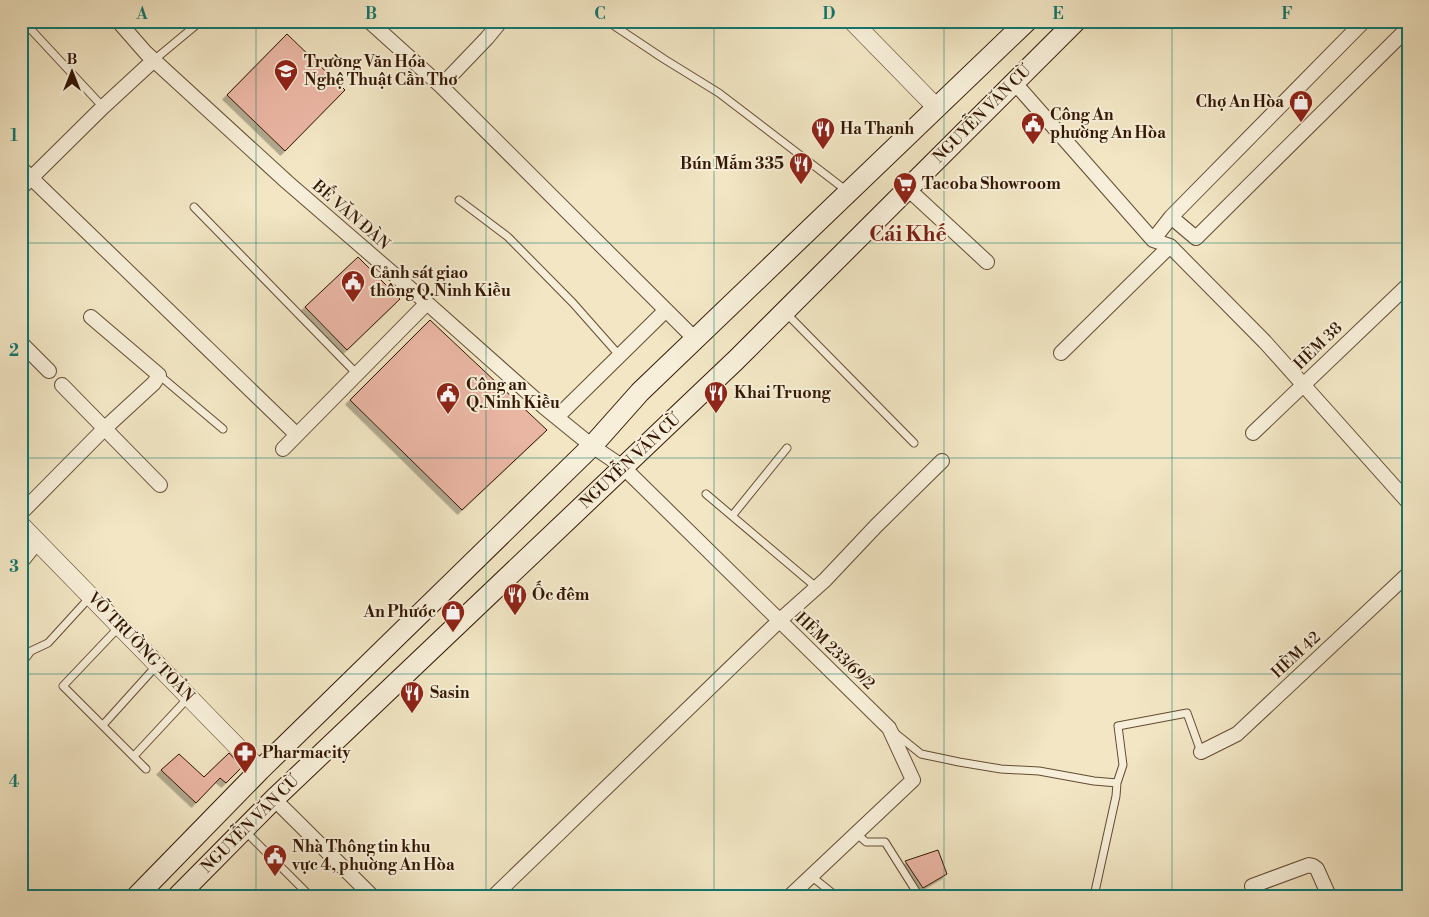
<svg xmlns="http://www.w3.org/2000/svg" width="1429" height="917" font-family="'Libre Bodoni',serif">
	<style>
		.building { fill: #eab6a4; stroke: #341703; filter: url(#shadow) }
		.lines { fill: none; stroke-linecap: round; stroke-linejoin: round }
		.service-casing { stroke: #644b33; stroke-width: 9 }
		.minor-casing { stroke: #644b33; stroke-width: 16 }
		.tertiary-casing { stroke: #644b33; stroke-width: 19 }
		.secondary-casing { stroke: #341703; stroke-width: 22 }
		.service { stroke: #f7efd9; stroke-width: 7 }
		.minor { stroke: #f7efd9; stroke-width: 14 }
		.tertiary { stroke: #f7efd9; stroke-width: 18 }
		.secondary { stroke: #f7efd9; stroke-width: 20 }
		.grid { fill: none; stroke: #0f766e; stroke-width: 1; stroke-opacity: 0.55 }
		.labels { text-anchor: middle; dominant-baseline: central; stroke-width: 4; stroke-linejoin: round; paint-order: stroke }
		.poi-label { font-size: 16px; font-weight: bold; fill: #341703; stroke: #f7efd9; text-anchor: start }
		.street-label { font-size: 16px; fill: #341703; stroke: #f7efd9 }
		.district-label { font-size: 21px; font-weight: bold; fill: #7a1f14; stroke: #f7efd9 }
		.neatline { fill: none; stroke: #0f766e; stroke-width: 2 }
		.grid-label { font-size: 16px; text-anchor: middle; font-weight: bold; fill: #0f766e }
	</style>
	<defs>
		<filter id="shadow"><feDropShadow dx="-4.5" dy="4.5" stdDeviation="0" flood-color="#0004"/></filter>
	</defs>
	<rect width="100%" height="100%" fill="#f2e6c4"/>
	<filter id="stains"><feTurbulence type="fractalNoise" baseFrequency=".004" numOctaves="4"/><feColorMatrix values="0 0 0 0 .2 0 0 0 0 .09 0 0 0 0 .02 0 0 0 .5 -.17"/></filter>
	<radialGradient id="worn" r=".72"><stop offset=".6" stop-color="#630" stop-opacity="0"/><stop offset="1" stop-color="#630" stop-opacity=".3"/></radialGradient>
	<path class="building" d="M287,34L345,90L285,151L227,95Z
		M358,257L400,299L347,350L305,307Z
		M430,320L547,430L462,510L350,400Z
		M229,753L242,767L226,783L220,778L196,803L161,770L179,754L204,777Z
		M938,850L947,874L923,888L905,861Z"/>
	<g class="lines">
		<g class="service-casing">
			<path id="service" d="M23,21L103,107
				M607,21L664,59L719,93L847,191
				M154,60L201,21
				M459,200L508,237L573,303L619,355
				M194,207L357,374
				M785,312L914,443
				M159,375L223,429
				M706,494L816,587
				M732,516L787,448
				M120,626L63,686L146,769
				M21,664L31,651L48,643L91,596
				M103,725L158,664
				M895,733L921,754L959,762L1001,769L1039,771L1094,781L1117,783
				M134,756L188,698
				M244,830L310,896
				M856,833L866,842H885L919,896
				M811,876L836,896
				M1094,896L1116,796L1117,783L1123,765L1118,726L1187,713L1201,752"/>
		</g>
		<g class="minor-casing">
			<path id="minor" d="M118,21L146,53L287,182L427,303L544,407L592,446L623,467L889,728L913,780L790,896
				M369,21L441,86L695,339
				M1014,82L1153,240L1171,217L1364,21
				M441,86L487,38L501,21
				M21,168L296,434
				M21,188L103,107L154,60
				M908,189L987,262
				M1171,217L1196,238L1408,28
				M1153,240L1170,246L1265,342L1408,502
				M21,343L49,371
				M1061,353L1170,246
				M62,385L160,485
				M557,417L666,310
				M1253,433L1408,285
				M283,449L427,303
				M21,513L104,429L154,383L159,375L91,317
				M21,562L38,541
				M1201,752L1237,734L1408,574
				M274,799L372,896
				M1252,886L1309,865L1313,866L1317,869L1329,896
				M494,896L779,621L825,580L876,526L942,461"/>
		</g>
		<g class="tertiary-casing">
			<path id="tertiary" d="M852,21L936,107
				M21,525L260,770"/>
		</g>
		<g class="secondary-casing">
			<path id="secondary" d="M137,896L260,770L592,446L640,392L1027,21
				M178,896L274,799L736,360L1076,21"/>
		</g>
		<use href="#service" class="service"/>
		<use href="#minor" class="minor"/>
		<use href="#tertiary" class="tertiary"/>
		<use href="#secondary" class="secondary"/>
	</g>
	<path class="grid" d="M256,21V896M486,21V896M714,21V896M944,21V896M1172,21V896M21,243H1408M21,458H1408M21,674H1408"/>
	<defs>
		<g id="school-pin" transform="scale(1.25)"><path d="M0 17L-7.5 6A9.5 9.5 0 1 1 7.5 6Z" fill="#8f2418" stroke="#f7efd9"/><path d="M0-5L7-2L0 1L-7-2ZM-4 1L0 2.5L4 1V4Q0 6-4 4Z" fill="#fff"/></g>
		<g id="shop-pin" transform="scale(1.25)"><path d="M0 17L-7.5 6A9.5 9.5 0 1 1 7.5 6Z" fill="#8f2418" stroke="#f7efd9"/><path d="M-5-2.5h2.3a2.7 3.5 0 0 1 5.4 0H5L5.5 6h-11ZM-1.5-2.5h3a1.5 2.3 0 0 0-3 0Z" fill="#fff"/></g>
		<g id="civic-pin" transform="scale(1.25)"><path d="M0 17L-7.5 6A9.5 9.5 0 1 1 7.5 6Z" fill="#8f2418" stroke="#f7efd9"/><path d="M-.6-6.5H3V-4.5H.6V-3L4-1V1h2V6H-6V1h2V-1L-.6-3ZM-1.2 2.5V6h2.4V2.5Z" fill="#fff"/></g>
		<g id="restaurant-pin" transform="scale(1.25)"><path d="M0 17L-7.5 6A9.5 9.5 0 1 1 7.5 6Z" fill="#8f2418" stroke="#f7efd9"/><path d="M-5-6h1v4h1v-4h1v4h1v-4h1v5L-1.5 .5V6h-2V.5L-5-1ZM5-6V6H3V1.5H1.5Q1.5-4 5-6Z" fill="#fff"/></g>
		<g id="supermarket-pin" transform="scale(1.25)"><path d="M0 17L-7.5 6A9.5 9.5 0 1 1 7.5 6Z" fill="#8f2418" stroke="#f7efd9"/><path d="M-6-5.5h2.5l.6 2H6L4.5 2H-2.5L-4.4-4H-6ZM-1.5 3.2a1.3 1.3 0 1 0 .1 0ZM3 3.2a1.3 1.3 0 1 0 .1 0Z" fill="#fff"/></g>
		<g id="pharmacy-pin" transform="scale(1.25)"><path d="M0 17L-7.5 6A9.5 9.5 0 1 1 7.5 6Z" fill="#8f2418" stroke="#f7efd9"/><path d="M-2-6h4v4h4v4h-4v4h-4v-4h-4v-4h4Z" fill="#fff"/></g>
	</defs>
	<g fill-rule="evenodd">
		<use href="#school-pin" x="286" y="71"/>
		<use href="#shop-pin" x="1301" y="102"/>
		<use href="#civic-pin" x="1033" y="124"/>
		<use href="#restaurant-pin" x="823" y="129"/>
		<use href="#restaurant-pin" x="801" y="164"/>
		<use href="#supermarket-pin" x="905" y="184"/>
		<use href="#civic-pin" x="353" y="282"/>
		<use href="#restaurant-pin" x="716" y="393"/>
		<use href="#civic-pin" x="448" y="394"/>
		<use href="#restaurant-pin" x="515" y="595"/>
		<use href="#shop-pin" x="453" y="612"/>
		<use href="#restaurant-pin" x="412" y="693"/>
		<use href="#pharmacy-pin" x="245" y="753"/>
		<use href="#civic-pin" x="275" y="856"/>
	</g>
	<g class="labels">
		<g class="poi-label">
			<text x="304" y="62">Trường Văn Hóa<tspan x="304" dy="18">Nghệ Thuật Cần Thơ</tspan></text>
			<text x="1284" y="102" text-anchor="end">Chợ An Hòa</text>
			<text x="1050" y="115">Công An<tspan x="1050" dy="18">phường An Hòa</tspan></text>
			<text x="840" y="129">Ha Thanh</text>
			<text x="784" y="164" text-anchor="end">Bún Mắm 335</text>
			<text x="922" y="184">Tacoba Showroom</text>
			<text x="370" y="273">Cảnh sát giao<tspan x="370" dy="18">thông Q.Ninh Kiều</tspan></text>
			<text x="466" y="385">Công an<tspan x="466" dy="18">Q.Ninh Kiều</tspan></text>
			<text x="734" y="393">Khai Truong</text>
			<text x="532" y="595">Ốc đêm</text>
			<text x="436" y="612" text-anchor="end">An Phước</text>
			<text x="430" y="693">Sasin</text>
			<text x="262" y="753">Pharmacity</text>
			<text x="292" y="847">Nhà Thông tin khu<tspan x="292" dy="18">vực 4, phuờng An Hòa</tspan></text>
		</g>
		<g class="street-label">
			<text transform="translate(982 114) rotate(-45)">NGUYỄN VĂN CỪ</text>
			<text transform="translate(351 215) rotate(41)">BẾ VĂN ĐÀN</text>
			<text transform="translate(1318 346) rotate(-44)">HÈM 38</text>
			<text transform="translate(630 461) rotate(-43)">NGUYỄN VĂN CỪ</text>
			<text transform="translate(141 647) rotate(46)">VÕ TRƯỜNG TOẢN</text>
			<text transform="translate(835 651) rotate(44)">HẺM 233/69/2</text>
			<text transform="translate(1296 655) rotate(-43)">HÈM 42</text>
			<text transform="translate(250 824) rotate(-45)">NGUYỄN VĂN CỪ</text>
		</g>
		<g class="district-label">
			<text x="908" y="235">Cái Khế</text>
		</g>
	</g>
	<rect width="1429" height="917" fill="none" stroke="#f2e6c4" stroke-width="55"/>
	<g transform="translate(72 72)" stroke="#f7efd9" stroke-width="4" paint-order="stroke">
	<path d="M0-4L9 19L0 12L-9 19Z" fill="#341703"/>
	<text y="-8" font-size="14" font-weight="bold" text-anchor="middle" fill="#341703">B</text>
	</g>
	<rect x="28" y="28" width="1374" height="862" class="neatline"/>
	<g class="grid-label">
		<text x="142" y="19">A</text>
		<text x="371" y="19">B</text>
		<text x="600" y="19">C</text>
		<text x="829" y="19">D</text>
		<text x="1058" y="19">E</text>
		<text x="1287" y="19">F</text>
		<text x="14" y="141">1</text>
		<text x="14" y="356">2</text>
		<text x="14" y="572">3</text>
		<text x="14" y="787">4</text>
	</g>
	<rect width="100%" height="100%" filter="url(#stains)"/>
	<rect width="100%" height="100%" fill="url(#worn)"/>
</svg>
